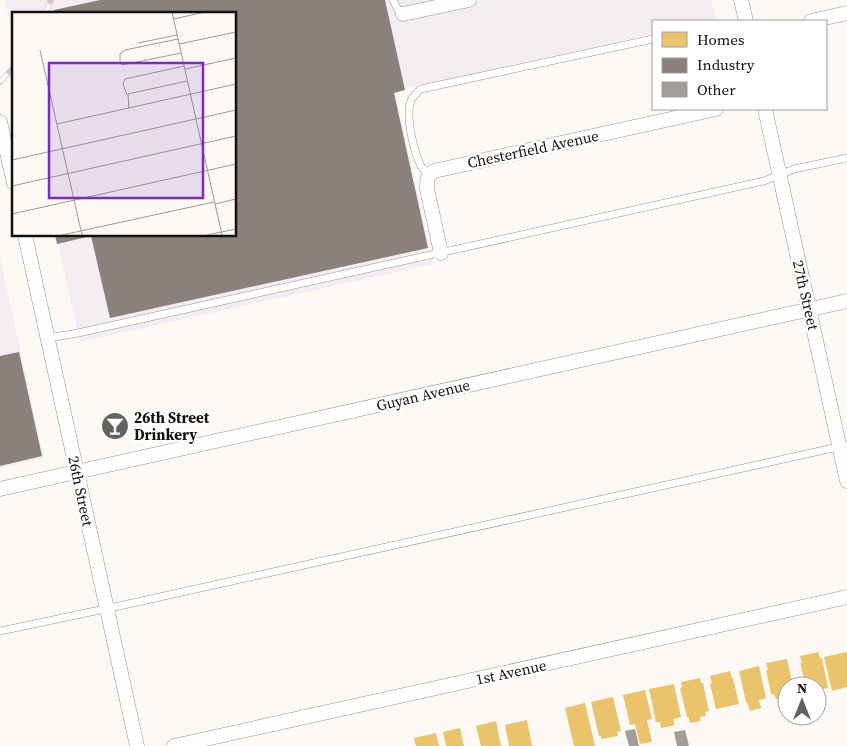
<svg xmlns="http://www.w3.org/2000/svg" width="847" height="746" font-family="'Source Serif 4',serif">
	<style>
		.industrial { fill: #f3edf2 }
		.homes { fill: #e9c46a }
		.industry { fill: #8a817c }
		.building { fill: #a09d9a }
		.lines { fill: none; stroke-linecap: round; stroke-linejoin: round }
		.service-casing { stroke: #969593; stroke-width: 8 }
		.minor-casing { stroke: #969593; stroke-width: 15 }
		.service { stroke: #fffefe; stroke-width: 7 }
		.minor { stroke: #fffefe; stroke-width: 14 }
		.rail-casing { stroke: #dac4c9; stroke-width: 5.5 }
		.rail { stroke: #fff; stroke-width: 4; stroke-dasharray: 11; stroke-linecap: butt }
		.labels { text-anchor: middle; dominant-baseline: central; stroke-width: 5; stroke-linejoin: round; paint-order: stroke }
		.street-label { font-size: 15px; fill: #101010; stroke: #fff }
		.poi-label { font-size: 15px; font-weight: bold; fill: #101010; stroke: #fff; text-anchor: start }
		.inset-road { fill: none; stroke: #9e9c99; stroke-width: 1 }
		.view { fill: #7b2cbf; fill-opacity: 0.15; stroke: #7b2cbf; stroke-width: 2.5 }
		.inset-edge { fill: none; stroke: #101010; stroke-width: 2.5 }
	</style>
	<rect width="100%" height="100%" fill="#fcf9f5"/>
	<path class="industrial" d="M5,0H711L716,20L709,21H653V34L395,91L433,264L80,342L56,235H235V14H14V42Z
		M0,258L44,458L0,468Z"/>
	<path class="homes" d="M818,652L820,658H822L828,688L817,690V686H806L800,663H802L800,656Z
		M847,652V687L832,691L824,657Z
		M787,659L793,686H787V696L776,699L774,694H771L766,670H768L766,663Z
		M759,666L766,698L759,700L761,708L750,711L747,702H746L739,671Z
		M730,671L732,679L733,678L739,704L716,709L710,684L712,683L710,676Z
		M700,678L701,683H703L709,711L705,712L706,716L700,717L701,721L690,723L688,716L687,717L680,688H682L681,682Z
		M674,684L681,717L673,719L675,725L661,728L660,722H656L649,689Z
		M645,690L652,719L647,720L652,742L640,744L635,724L630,725L623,695Z
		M613,697L621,731L617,732L618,736L601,739V736H599L591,702Z
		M585,703L595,746H574L565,708Z
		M527,720L532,746H509L505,725Z
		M496,721L501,746H481L476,726Z
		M460,728L464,746H446L443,732Z
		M436,733L439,746H416L414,738Z"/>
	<path class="industry" d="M100,0H385L405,90L394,93L428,248L110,318L91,236L57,244L55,235H235V14H52L54,10Z
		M19,352L42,456L0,466V356Z"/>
	<path class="building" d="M635,729L639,746H629L625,731Z
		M685,730L689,746H677L674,732Z"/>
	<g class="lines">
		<g class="service-casing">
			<path id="service" d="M393,0L397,8L403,14
				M428,175C426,172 423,169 421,166C414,152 405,116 411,101C413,95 417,93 421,89L653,39
				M48,338L78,333L764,181L794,169L847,158
				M0,631L119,606L847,445"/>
		</g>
		<g class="minor-casing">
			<path id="minor" d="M741,0L746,21
				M403,14L469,0
				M811,21L847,13
				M765,109L847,481
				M0,122L14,183
				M25,235L137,746
				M441,253L427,189C427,180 427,176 434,171L716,109
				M0,489L847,301
				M174,746L847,597"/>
		</g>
		<use href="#service" class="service"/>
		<use href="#minor" class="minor"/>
		<g class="rail-casing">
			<path id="rail" d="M45,14L51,0
				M0,82L14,67"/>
		</g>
		<use href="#rail" class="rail"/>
	</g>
	<defs>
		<g id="bar-disc" transform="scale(1.4375)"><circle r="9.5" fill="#636260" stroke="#fff"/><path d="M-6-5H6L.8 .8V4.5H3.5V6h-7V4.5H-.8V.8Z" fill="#fff"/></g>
	</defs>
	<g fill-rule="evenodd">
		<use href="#bar-disc" x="115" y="426"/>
	</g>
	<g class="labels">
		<g class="street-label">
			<text transform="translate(533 149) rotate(-12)">Chesterfield Avenue</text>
			<text transform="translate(806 295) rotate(77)">27th Street</text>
			<text transform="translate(423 395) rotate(-13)">Guyan Avenue</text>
			<text transform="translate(81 491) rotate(78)">26th Street</text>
			<text transform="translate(511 672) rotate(-12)">1st Avenue</text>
		</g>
		<g class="poi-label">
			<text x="134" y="417">26th Street<tspan x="134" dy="17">Drinkery</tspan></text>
		</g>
	</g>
	<g transform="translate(12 12)">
		<rect width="224" height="224" fill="#fcf9f5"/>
		<path class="inset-road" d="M160,0L210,223M162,7L193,0M166,27L113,38L108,42V49L110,53L169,41M126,31L165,23M167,32L224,20M28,38L70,223M173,57L224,46M115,83L111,72L113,67L172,54M117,97L116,82L175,69M45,112L224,72M0,148L224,98M0,174L224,124M203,192L224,187M0,202L224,152M50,223L202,190M195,223L224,217"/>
		<path class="view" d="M37,51H191V186H37Z"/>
		<rect width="224" height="224" class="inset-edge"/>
	</g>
	<rect x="652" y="20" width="175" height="90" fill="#ffffff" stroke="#9f9f9f"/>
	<rect x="662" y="32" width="25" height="15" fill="#e9c46a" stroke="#9f9f9f"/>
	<text x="697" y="45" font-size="15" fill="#101010">Homes</text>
	<rect x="662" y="58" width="25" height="15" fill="#8a817c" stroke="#9f9f9f"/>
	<text x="697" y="70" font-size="15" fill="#101010">Industry</text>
	<rect x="662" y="82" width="25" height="15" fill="#a09d9a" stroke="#9f9f9f"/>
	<text x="697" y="95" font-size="15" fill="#101010">Other</text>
	<g transform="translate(802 701)"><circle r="24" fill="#ffffff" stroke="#9f9f9f"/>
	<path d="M0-4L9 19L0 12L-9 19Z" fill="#636260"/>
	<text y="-8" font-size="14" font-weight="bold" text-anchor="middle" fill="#101010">N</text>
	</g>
</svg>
